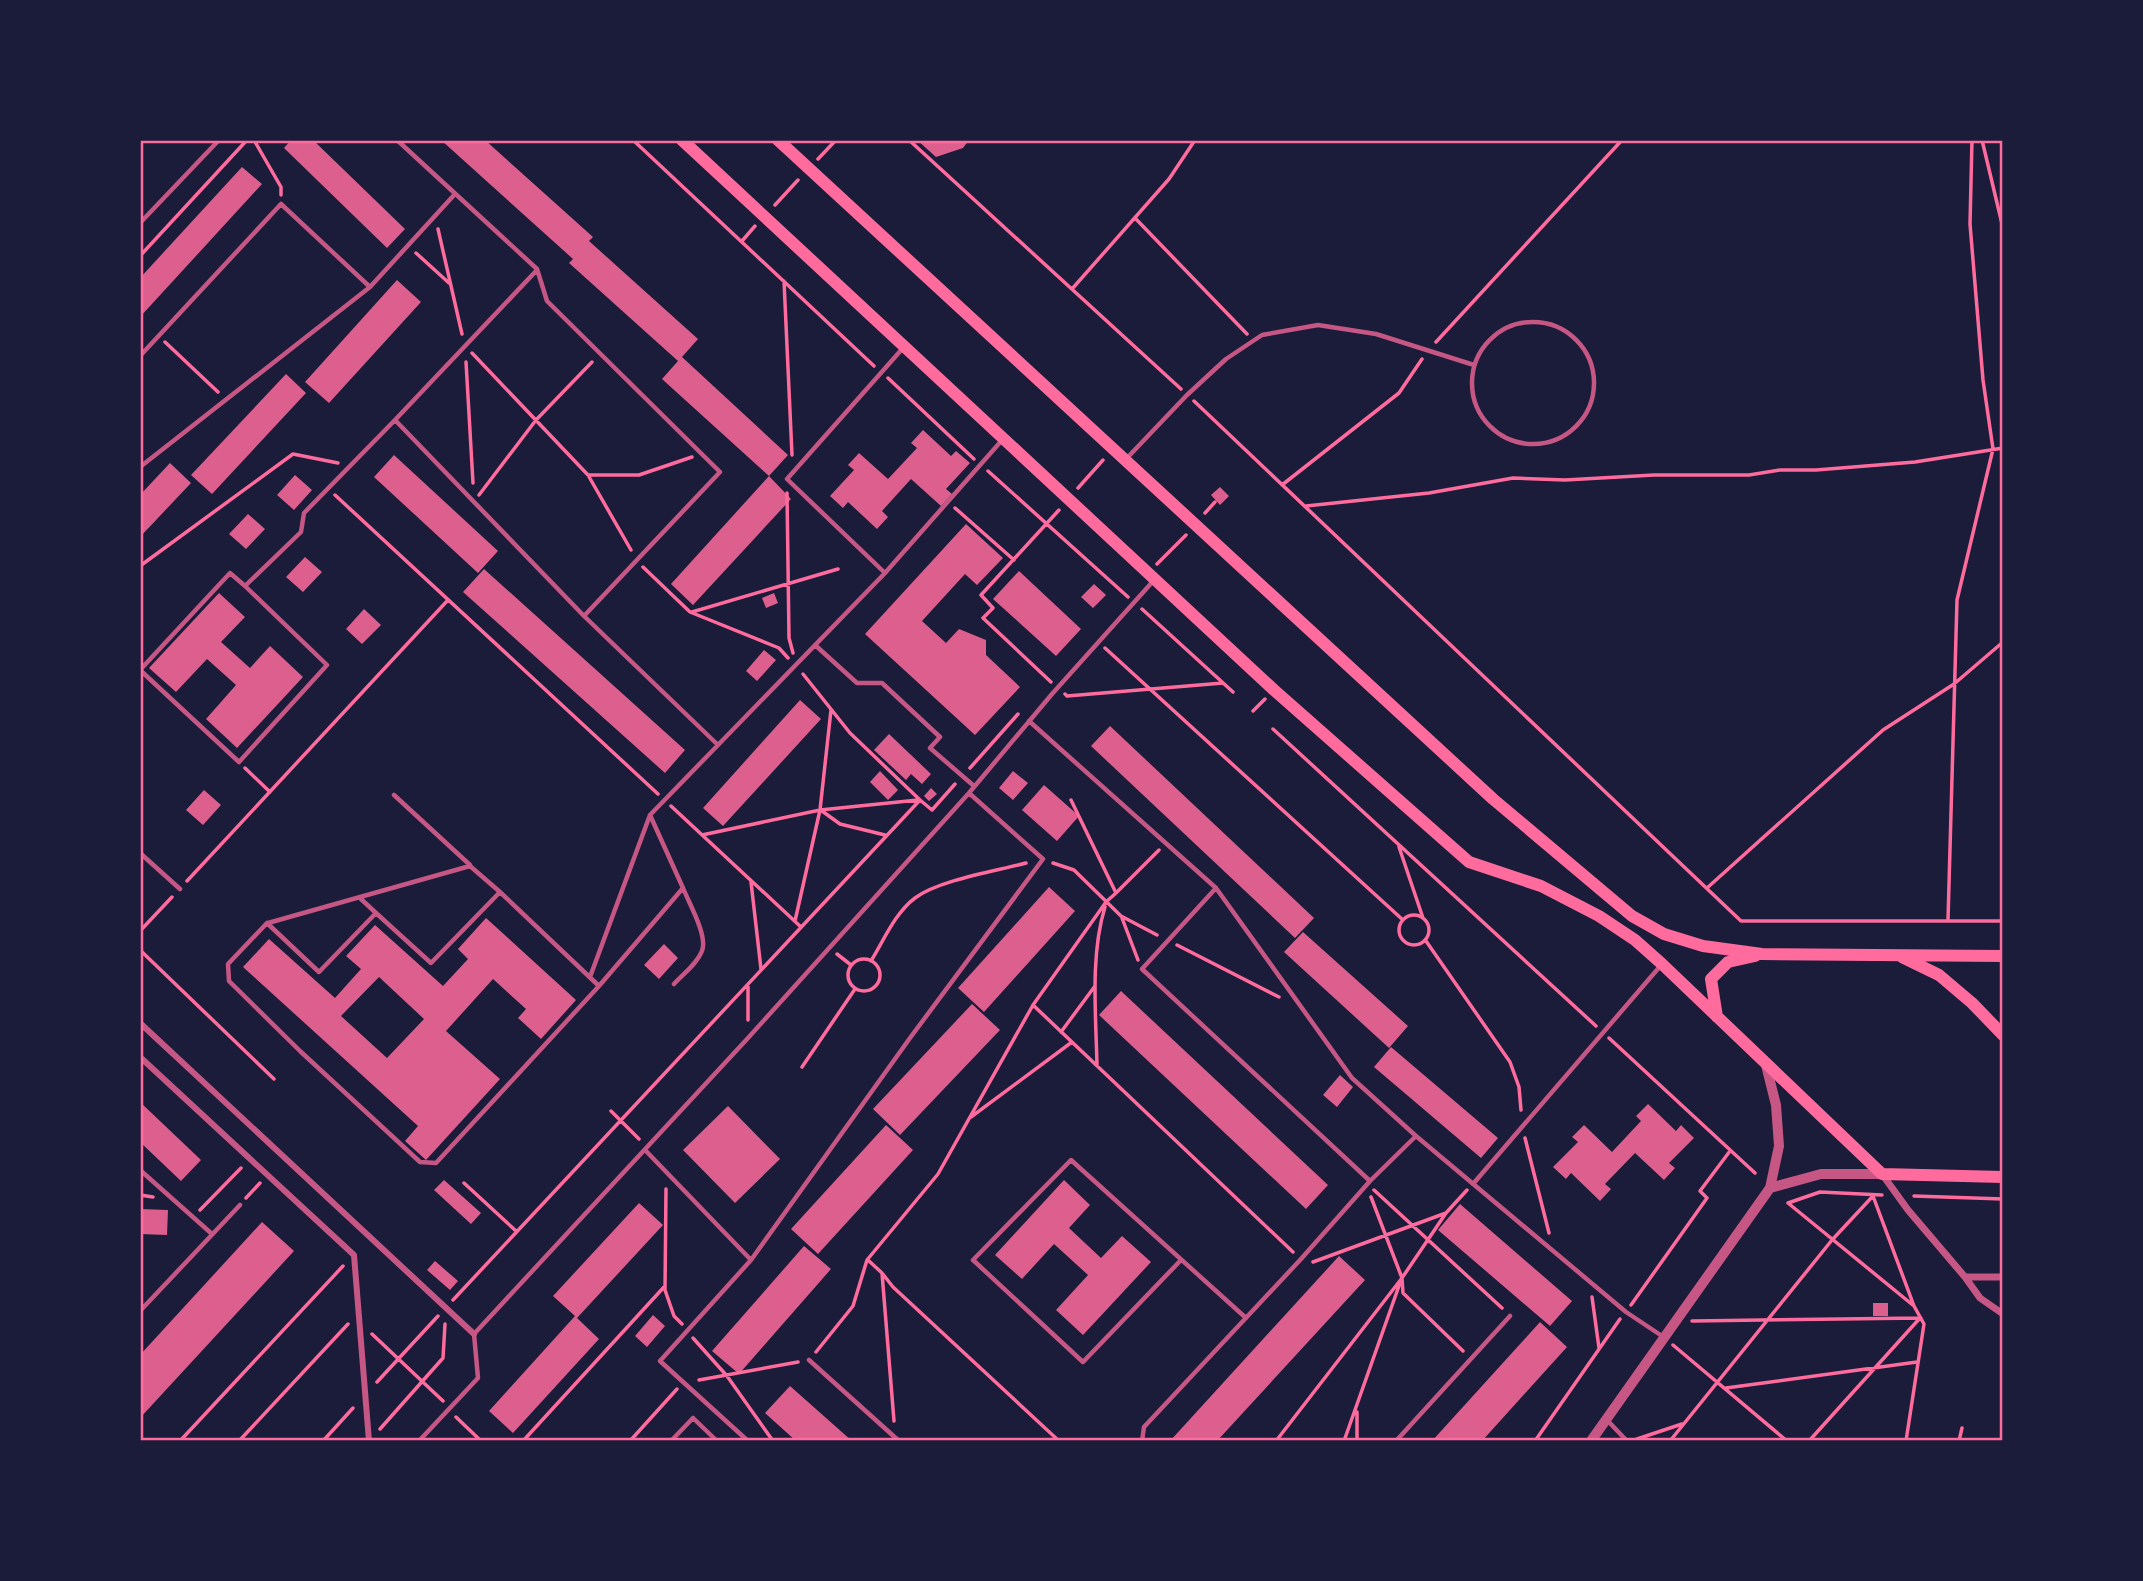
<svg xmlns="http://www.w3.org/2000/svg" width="2143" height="1581" font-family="Overpass,sans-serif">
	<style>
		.building { fill: #dd5f8e; fill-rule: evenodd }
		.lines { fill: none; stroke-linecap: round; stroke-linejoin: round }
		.path { stroke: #ff6b9d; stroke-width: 3.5 }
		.service { stroke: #c65784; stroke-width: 4.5 }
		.pedestrian { stroke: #c65784; stroke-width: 6 }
		.minor { stroke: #c65784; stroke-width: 7 }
		.tertiary { stroke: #c65784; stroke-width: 10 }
		.secondary { stroke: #ff6b9d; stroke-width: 12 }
		.neatline { fill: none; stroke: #ff6b9d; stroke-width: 2.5 }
	</style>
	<rect width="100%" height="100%" fill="#1b1b3a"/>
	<path class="building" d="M291,140H313L405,229L387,248L284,148Z
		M441,140H485L593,237L589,241L698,339L682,357L788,455L769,476L662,379L678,361L569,263L573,259Z
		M917,140H969L963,148L936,157Z
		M242,167L262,184L140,317V278Z
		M397,280L421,302L329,403L305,382Z
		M286,374L306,393L212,494L191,475Z
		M923,430L951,456L956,451L970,463L946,489L952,494L941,506L911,479L882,511L888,517L877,529L848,502L843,508L830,496L854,470L848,465L859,453L888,479L917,448L911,443Z
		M394,455L498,551L478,573L374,477Z
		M170,463L191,483L140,537V495Z
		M295,475L312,490L294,510L277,495Z
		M769,476L791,499L693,605L671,584Z
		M1220,487L1229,496L1220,505L1211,495Z
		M248,514L265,529L246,549L229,534Z
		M966,524L1003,558L977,585L965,574L922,621L946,643L959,629L986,640V655L1020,687L975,735L865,634Z
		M305,557L322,572L303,592L286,577Z
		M484,569L685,750L665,773L463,592Z
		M1019,571L1081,629L1056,656L993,599Z
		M1094,584L1106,595L1093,608L1081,597Z
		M219,593L245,617L221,642L250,668L270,646L303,677L237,748L206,719L236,685L207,659L176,692L149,668Z
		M774,593L778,603L766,608L762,598Z
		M364,609L381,625L362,644L346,629Z
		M764,650L776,660L757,681L746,671Z
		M800,700L821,719L723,826L703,808Z
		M1110,726L1314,918L1295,938L1091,746Z
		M889,734L931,774L922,784L911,774L906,780L874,750Z
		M880,771L898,790L888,800L870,782Z
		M1013,771L1028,783L1013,800L999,788Z
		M1044,785L1079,816L1057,841L1022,810Z
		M931,788L937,794L929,801L924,796Z
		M204,790L221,805L203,825L186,810Z
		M1049,887L1075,911L984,1012L958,988Z
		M486,918L576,1000L541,1039L518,1018L526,1009L493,979L446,1031L500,1079L426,1160L405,1141L418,1126L243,967L269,939L335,998L361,969L346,956L375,925L443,986L468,959L458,949ZM379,977L424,1019L387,1058L341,1016Z
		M1303,932L1408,1026L1389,1048L1284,952Z
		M664,944L678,958L659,979L644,965Z
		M1121,991L1328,1185L1306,1209L1099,1015Z
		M972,1004L1000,1030L900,1135L873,1109Z
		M1391,1047L1498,1138L1481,1158L1374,1067Z
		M1340,1075L1353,1087L1337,1107L1323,1095Z
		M140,1102L201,1160L181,1181L140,1142Z
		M1648,1104L1676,1131L1681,1125L1694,1138L1669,1163L1675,1168L1664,1180L1635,1153L1605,1184L1611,1189L1600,1201L1571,1173L1566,1179L1553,1167L1578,1142L1572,1137L1584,1125L1612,1152L1641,1121L1636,1116Z
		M728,1106L780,1159L735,1203L683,1150Z
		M886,1125L913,1150L818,1254L791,1229Z
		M444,1180L481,1213L471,1224L434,1190Z
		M1064,1180L1090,1205L1069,1228L1101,1258L1122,1236L1151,1262L1083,1335L1056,1310L1088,1275L1054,1244L1022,1279L995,1255Z
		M639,1203L663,1225L577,1318L599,1339L513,1433L489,1411L575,1316L553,1296Z
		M1460,1204L1572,1301L1550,1326L1438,1230Z
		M140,1209L168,1210L167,1235L140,1234Z
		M262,1222L294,1251L140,1418V1355Z
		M804,1246L831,1269L739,1374L712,1351Z
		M1339,1256L1365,1280L1217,1441H1170Z
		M435,1261L458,1281L450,1290L427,1270Z
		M1873,1303H1888V1316H1873Z
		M653,1315L665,1326L647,1347L635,1336Z
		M1540,1322L1567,1347L1482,1441H1432Z
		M790,1386L852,1441H796L765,1413Z"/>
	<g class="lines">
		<path class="path" d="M254,140L281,187V195
			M633,140L874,366
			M909,140L1181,389
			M1982,140L2003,228
			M818,159L836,140
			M775,205L798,180
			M1135,218L1247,334
			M438,229L462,334
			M742,241L755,226
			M416,253L449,283
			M140,256L247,140
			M784,281L792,455
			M1072,289L1169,179L1195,140
			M165,342L218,392
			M1436,342L1622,140
			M472,353L588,475L631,550
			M466,362L473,483
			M888,378L974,459
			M1194,401L1741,921H2003
			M988,471L1128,597
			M588,475H639L692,457
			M1282,485L1399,393L1422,359
			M1078,488L1103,460
			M787,493L789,638L793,653
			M335,495L658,794
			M479,495L536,420L592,362
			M1306,506L1429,493L1513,478L1565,480L1654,475H1749L1780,470H1816L1915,462L2003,448
			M955,508L1014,560
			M1205,513L1215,502
			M1157,564L1186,535
			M140,566L293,454L338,463
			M643,567L690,612L779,648L788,658
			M1142,609L1233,692
			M692,612L838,569
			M1105,648L1403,920
			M803,674L850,733L920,800
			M1051,682L983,618L993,608L981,595L1059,510
			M1065,694L1067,696L1223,683
			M1253,711L1265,699
			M1273,729L1596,1026
			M245,768L270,792
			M970,768L1018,714
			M671,806L801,927
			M822,811L840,824L885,835
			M702,835L820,810L918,800
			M1399,847L1423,918
			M1053,863L1074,870L1121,916L1157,935
			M187,881L448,600
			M751,882L761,969
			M1707,888L1883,730L1954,684L2003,642
			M1116,893L1159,850
			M1399 930a15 15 0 1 1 30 0a15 15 0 1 1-30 0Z
			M1122,918L1138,960
			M1948,920L1957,600L1993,449L1983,380L1970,224L1972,140
			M795,921L820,810L831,710
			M140,931L172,897
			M1426,941L1510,1062L1519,1087L1521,1110
			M1177,945L1279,997
			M140,950L274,1079
			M837,954L851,965
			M848 975a16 16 0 1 1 32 0a16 16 0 1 1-32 0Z
			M871,961C884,940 895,913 915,898C939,880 996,871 1026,863
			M1033,1005L1293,1252
			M748,1020V986
			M1061,1032L1095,986
			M1609,1038L1755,1173
			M1097,1066C1096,1016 1090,955 1105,907
			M802,1067L855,989
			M611,1111L639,1139
			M971,1117L1072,1042
			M1525,1138L1549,1233
			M464,1183L516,1231
			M666,1189L665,1290L674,1316L682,1324
			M1374,1190L1502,1308
			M140,1195L153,1197
			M1914,1196L2003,1199
			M1371,1197L1402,1278L1403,1293L1463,1351
			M246,1198L260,1183
			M1788,1203L1820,1192L1882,1195
			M1788,1203L1914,1306
			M200,1210L241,1168
			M868,1260L882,1273L894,1421
			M1313,1262L1446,1213
			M882,1273L893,1287L1059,1441
			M1592,1297L1599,1348
			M453,1300L920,800L932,810L955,784
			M1631,1305L1707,1198L1700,1191L1730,1151
			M1692,1321L1921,1318
			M372,1334L443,1401
			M693,1338L727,1376L773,1441
			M1673,1345L1787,1441
			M816,1352L853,1306L867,1260L938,1174L1033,1005L1106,902L1116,893L1071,800
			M699,1380L798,1362
			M377,1382L438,1316
			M1726,1388L1917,1362
			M456,1417L481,1441
			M380,1429L443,1358L445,1324
			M1637,1439L1682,1424
			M240,1440L348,1324
			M180,1441L343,1266
			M197,1441H270
			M323,1441L353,1408
			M523,1441L664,1287
			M630,1441L677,1389
			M1276,1441L1402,1278L1446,1213L1467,1190
			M1344,1441L1400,1283
			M1357,1441V1412
			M1535,1441L1620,1319
			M1670,1441L1832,1240L1873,1196L1914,1306L1924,1324L1906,1441
			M1809,1441L1920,1318
			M1959,1441L1962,1428"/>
		<path class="service" d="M397,140L537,269L547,301L720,472L584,616L718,745L885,573L1003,439
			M140,223L219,140
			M537,270L395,420L584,616
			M1472 383a61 61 0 1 1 122 0a61 61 0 1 1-122 0Z
			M140,356L281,204L370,287
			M1127,458L1187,395L1226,359L1262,335L1318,325L1376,334L1474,365
			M140,467L370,287L455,194
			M885,573L787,479L903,348
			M815,645L857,683H882L940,737L930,748L974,786
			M140,670L239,762L327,665L245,586L301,532L304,513L395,420
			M140,670L230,573L245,586
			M1029,721L1216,888L1352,1078L1416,1136L1626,1312L1662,1336
			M394,795L470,865
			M140,853L180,889
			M1216,888L1142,969L1370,1181
			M500,892L599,986L436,1163L420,1162L300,1051L229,981L228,964L267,923L319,972L376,913L431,963Z
			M361,899L376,913
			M268,923L470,866L500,892
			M590,977L650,815L718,745
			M674,984C683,974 697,964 702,951C708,936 689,903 683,888
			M599,986L683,888L650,815
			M646,1151L751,1260
			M140,1170L212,1234
			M1473,1184L1662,964
			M1181,1260L1083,1362L973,1260L1071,1160L1246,1318
			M140,1311L240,1205
			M809,1360L899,1441
			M1607,1420L1627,1441
			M419,1441L478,1378L474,1334L748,1038L969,793L1052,694L1155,579
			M671,1441L693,1418L717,1441
			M748,1441L660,1361L751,1260L910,1038L1043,859L969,793
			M1142,1441L1144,1427L1301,1259L1370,1181L1416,1136
			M1396,1441L1510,1316"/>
		<path class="pedestrian" d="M140,1023L474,1334
			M140,1057L354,1255L369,1441"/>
		<path class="minor" d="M1882,1174L1908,1210L1965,1277H2003
			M1965,1277L1980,1298L2003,1314"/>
		<path class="tertiary" d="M1770,1188L1821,1174H1882
			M1591,1441L1770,1188L1779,1146L1776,1105L1766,1065"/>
		<path class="secondary" d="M682,140L1274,690L1469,862L1541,886L1599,916L1635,940L1662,964L1882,1174L2003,1177
			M778,140L1493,799L1632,916L1664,934L1703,946L1762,954L2003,956
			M1902,957L1939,975L1972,1003L2003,1035
			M1717,1017L1711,979L1728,962L1755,956"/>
	</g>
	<rect width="2143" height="1581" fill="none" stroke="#1b1b3a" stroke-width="284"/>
	<rect x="142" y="142" width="1859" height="1297" class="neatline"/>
</svg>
